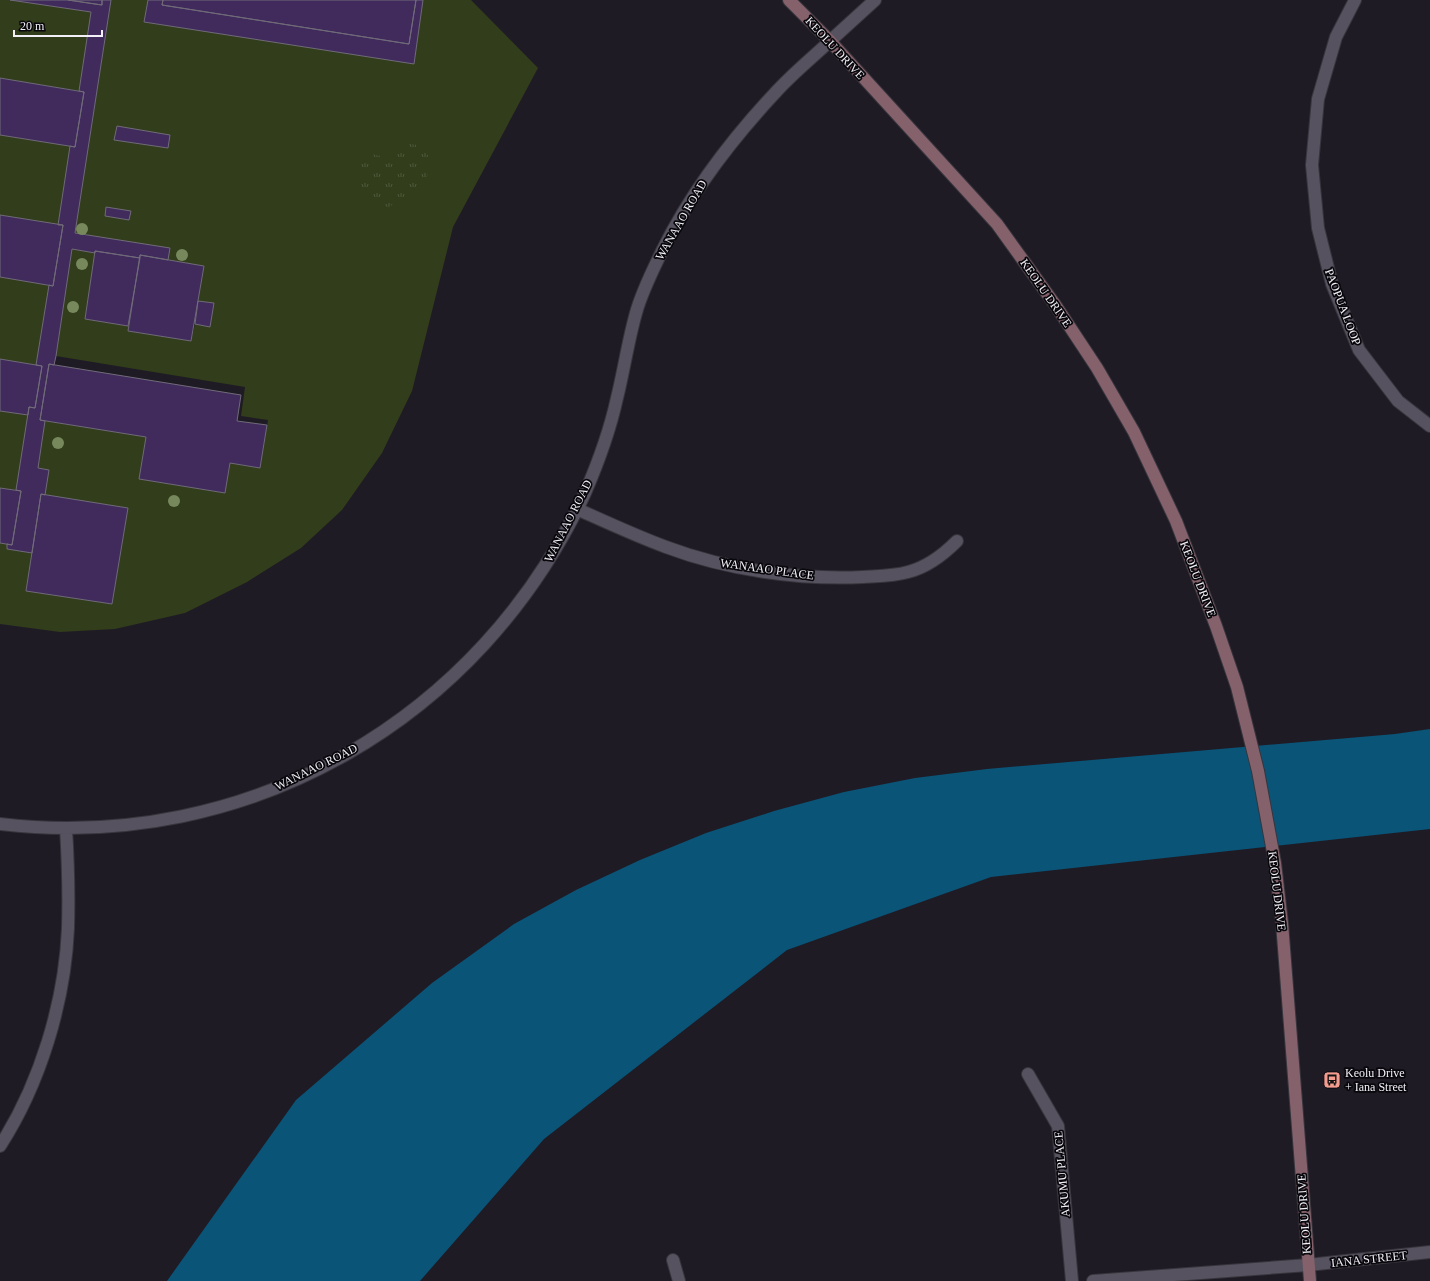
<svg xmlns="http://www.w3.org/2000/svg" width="1430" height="1281" font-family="Georgia,serif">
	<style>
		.grass { fill: #313d1b }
		.park { fill: url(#park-tufts) }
		.water { fill: #0a5477 }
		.building { fill: #412b5d; stroke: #706b78 }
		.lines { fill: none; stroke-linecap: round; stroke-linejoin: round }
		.minor-casing { stroke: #38353d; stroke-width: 14 }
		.tertiary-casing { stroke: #38353d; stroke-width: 14 }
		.secondary-casing { stroke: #38353d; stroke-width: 14 }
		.minor { stroke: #57525f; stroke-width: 12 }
		.tertiary { stroke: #57525f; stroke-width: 12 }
		.secondary { stroke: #85626b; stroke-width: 12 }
		.tree { fill: #77885d }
		.labels { text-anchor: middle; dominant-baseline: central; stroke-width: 3.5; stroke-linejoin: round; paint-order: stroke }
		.street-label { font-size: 12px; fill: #f3f0f8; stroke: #08070b }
		.poi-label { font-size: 12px; fill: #f3f0f8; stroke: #08070b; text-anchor: start }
	</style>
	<defs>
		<pattern id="park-tufts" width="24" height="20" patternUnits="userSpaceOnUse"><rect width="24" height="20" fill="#313d1b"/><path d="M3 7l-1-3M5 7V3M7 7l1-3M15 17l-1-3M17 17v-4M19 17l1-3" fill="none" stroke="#4f593d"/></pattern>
	</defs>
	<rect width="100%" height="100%" fill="#1f1b25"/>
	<path class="grass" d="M0,0H10L91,12L79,91L0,78Z
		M111,0H148L144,22L414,63L423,0H471L538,68L453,227L412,391L382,453L342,510L301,548L247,582L185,613L115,629L60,632L0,624V543L7,544V549L32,553L26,591L112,604L128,508L45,495L49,470L38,468L45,421L146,437L139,479L225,493L230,463L260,468L268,420L241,416L245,387L56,356L72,249L95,253L85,319L128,326V331L191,341L195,324L210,326L213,303L198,301L204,266L168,260L75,233Z
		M0,135L70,146L58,225L0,215Z
		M0,277L49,285L36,365L0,359Z
		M0,411L28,415L16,490L0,488Z"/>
	<path class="park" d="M401,142L422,146L430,159L426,182L389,207L365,203L356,191L361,161L372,154L380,156Z"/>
	<path class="water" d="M1430,729V829L991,877L787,950L544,1139L420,1281H167L296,1100L432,983L514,924L576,890L640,860L706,833L774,811L844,792L915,778L987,769L1395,734Z"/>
	<path class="building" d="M10,0H68L102,5V0H111L75,233L170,248L168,260L140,255V258L95,251V253L72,249L56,356L54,365L49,364L40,420L45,421L38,468L49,470L45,495L41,494L32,553L7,549V544L12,545L21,491L16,490L29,407L35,408L42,366L36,365L49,285L53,286L63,225H58L70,146L75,147L84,92L79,91L91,12Z
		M68,0H102V5Z
		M148,0H163L162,5L409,44L416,0H423L414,64L144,22Z
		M163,0H416L409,44L162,5Z
		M0,78L84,92L75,147L0,135Z
		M117,126L170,135L168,148L114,140Z
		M106,207L131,211L129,220L105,216Z
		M0,215L63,225L53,286L0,277Z
		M95,251L140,258L128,326L85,319Z
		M140,255L204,266L191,341L128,331Z
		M198,301L214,303L210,327L195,324Z
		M0,359L42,366L35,408L29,407L28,415L0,411Z
		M49,364L241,395L237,421L267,425L260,468L230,463L225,493L139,479L146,437L40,420Z
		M0,488L21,491L12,545L0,543Z
		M41,494L128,508L112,604L26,591Z"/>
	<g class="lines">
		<g class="minor-casing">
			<path id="minor" d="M1355,0L1336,37L1318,99L1312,165L1318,228L1332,284L1359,350L1398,401L1430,426
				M577,509C606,522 636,536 666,547C727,570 799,580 863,577C879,576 894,576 908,572C928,567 943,555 957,541
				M0,824C249,853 480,719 585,493C598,463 610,430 617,398C624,370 628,341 636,313C642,291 653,270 663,249C692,191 731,140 775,93C792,74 812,58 830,41
				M1028,1074L1058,1126L1072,1281
				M0,1146C40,1084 65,1002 68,928C69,895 68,861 66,828
				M673,1260L679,1281
				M1093,1281L1308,1265L1430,1252"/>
		</g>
		<g class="tertiary-casing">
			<path id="tertiary" d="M830,41L875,0"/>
		</g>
		<g class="secondary-casing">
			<path id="secondary" d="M789,0L830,41L997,224L1056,306L1097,368L1134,432L1176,521L1216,626L1237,687L1258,771L1275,863L1282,923L1310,1281"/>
		</g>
		<use href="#minor" class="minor"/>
		<use href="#tertiary" class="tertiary"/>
		<use href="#secondary" class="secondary"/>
	</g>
	<g class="tree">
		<circle cx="82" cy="229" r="6"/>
		<circle cx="182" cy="255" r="6"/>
		<circle cx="82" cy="264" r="6"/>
		<circle cx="73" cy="307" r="6"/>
		<circle cx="58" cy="443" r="6"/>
		<circle cx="174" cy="501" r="6"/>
	</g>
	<defs>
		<g id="bus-square" transform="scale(0.9)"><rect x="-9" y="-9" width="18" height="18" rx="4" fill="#f59c90" stroke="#08070b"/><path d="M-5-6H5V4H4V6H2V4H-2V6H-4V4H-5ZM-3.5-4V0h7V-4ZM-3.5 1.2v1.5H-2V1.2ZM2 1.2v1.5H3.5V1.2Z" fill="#111"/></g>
	</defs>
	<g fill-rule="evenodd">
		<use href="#bus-square" x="1332" y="1080"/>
	</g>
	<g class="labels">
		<g class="street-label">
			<text transform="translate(835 48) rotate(47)">KEOLU DRIVE</text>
			<text transform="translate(681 220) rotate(-60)">WANAAO ROAD</text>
			<text transform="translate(1046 293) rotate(55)">KEOLU DRIVE</text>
			<text transform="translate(1343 307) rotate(69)">PAOPUA LOOP</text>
			<text transform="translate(568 521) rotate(-63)">WANAAO ROAD</text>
			<text transform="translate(767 569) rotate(8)">WANAAO PLACE</text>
			<text transform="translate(1198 579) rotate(69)">KEOLU DRIVE</text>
			<text transform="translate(316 767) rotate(-26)">WANAAO ROAD</text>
			<text transform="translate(1277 891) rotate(83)">KEOLU DRIVE</text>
			<text transform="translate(1062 1174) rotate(-95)">AKUMU PLACE</text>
			<text transform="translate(1304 1214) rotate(-94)">KEOLU DRIVE</text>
			<text transform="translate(1369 1259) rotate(-6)">IANA STREET</text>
		</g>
		<g class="poi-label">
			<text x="1345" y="1073">Keolu Drive<tspan x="1345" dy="14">+ Iana Street</tspan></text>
		</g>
	</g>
	<path d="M14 30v6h88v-6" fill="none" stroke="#f3f0f8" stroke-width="2"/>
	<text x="20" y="30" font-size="12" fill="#f3f0f8" stroke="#08070b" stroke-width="3" paint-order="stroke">20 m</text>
</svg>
